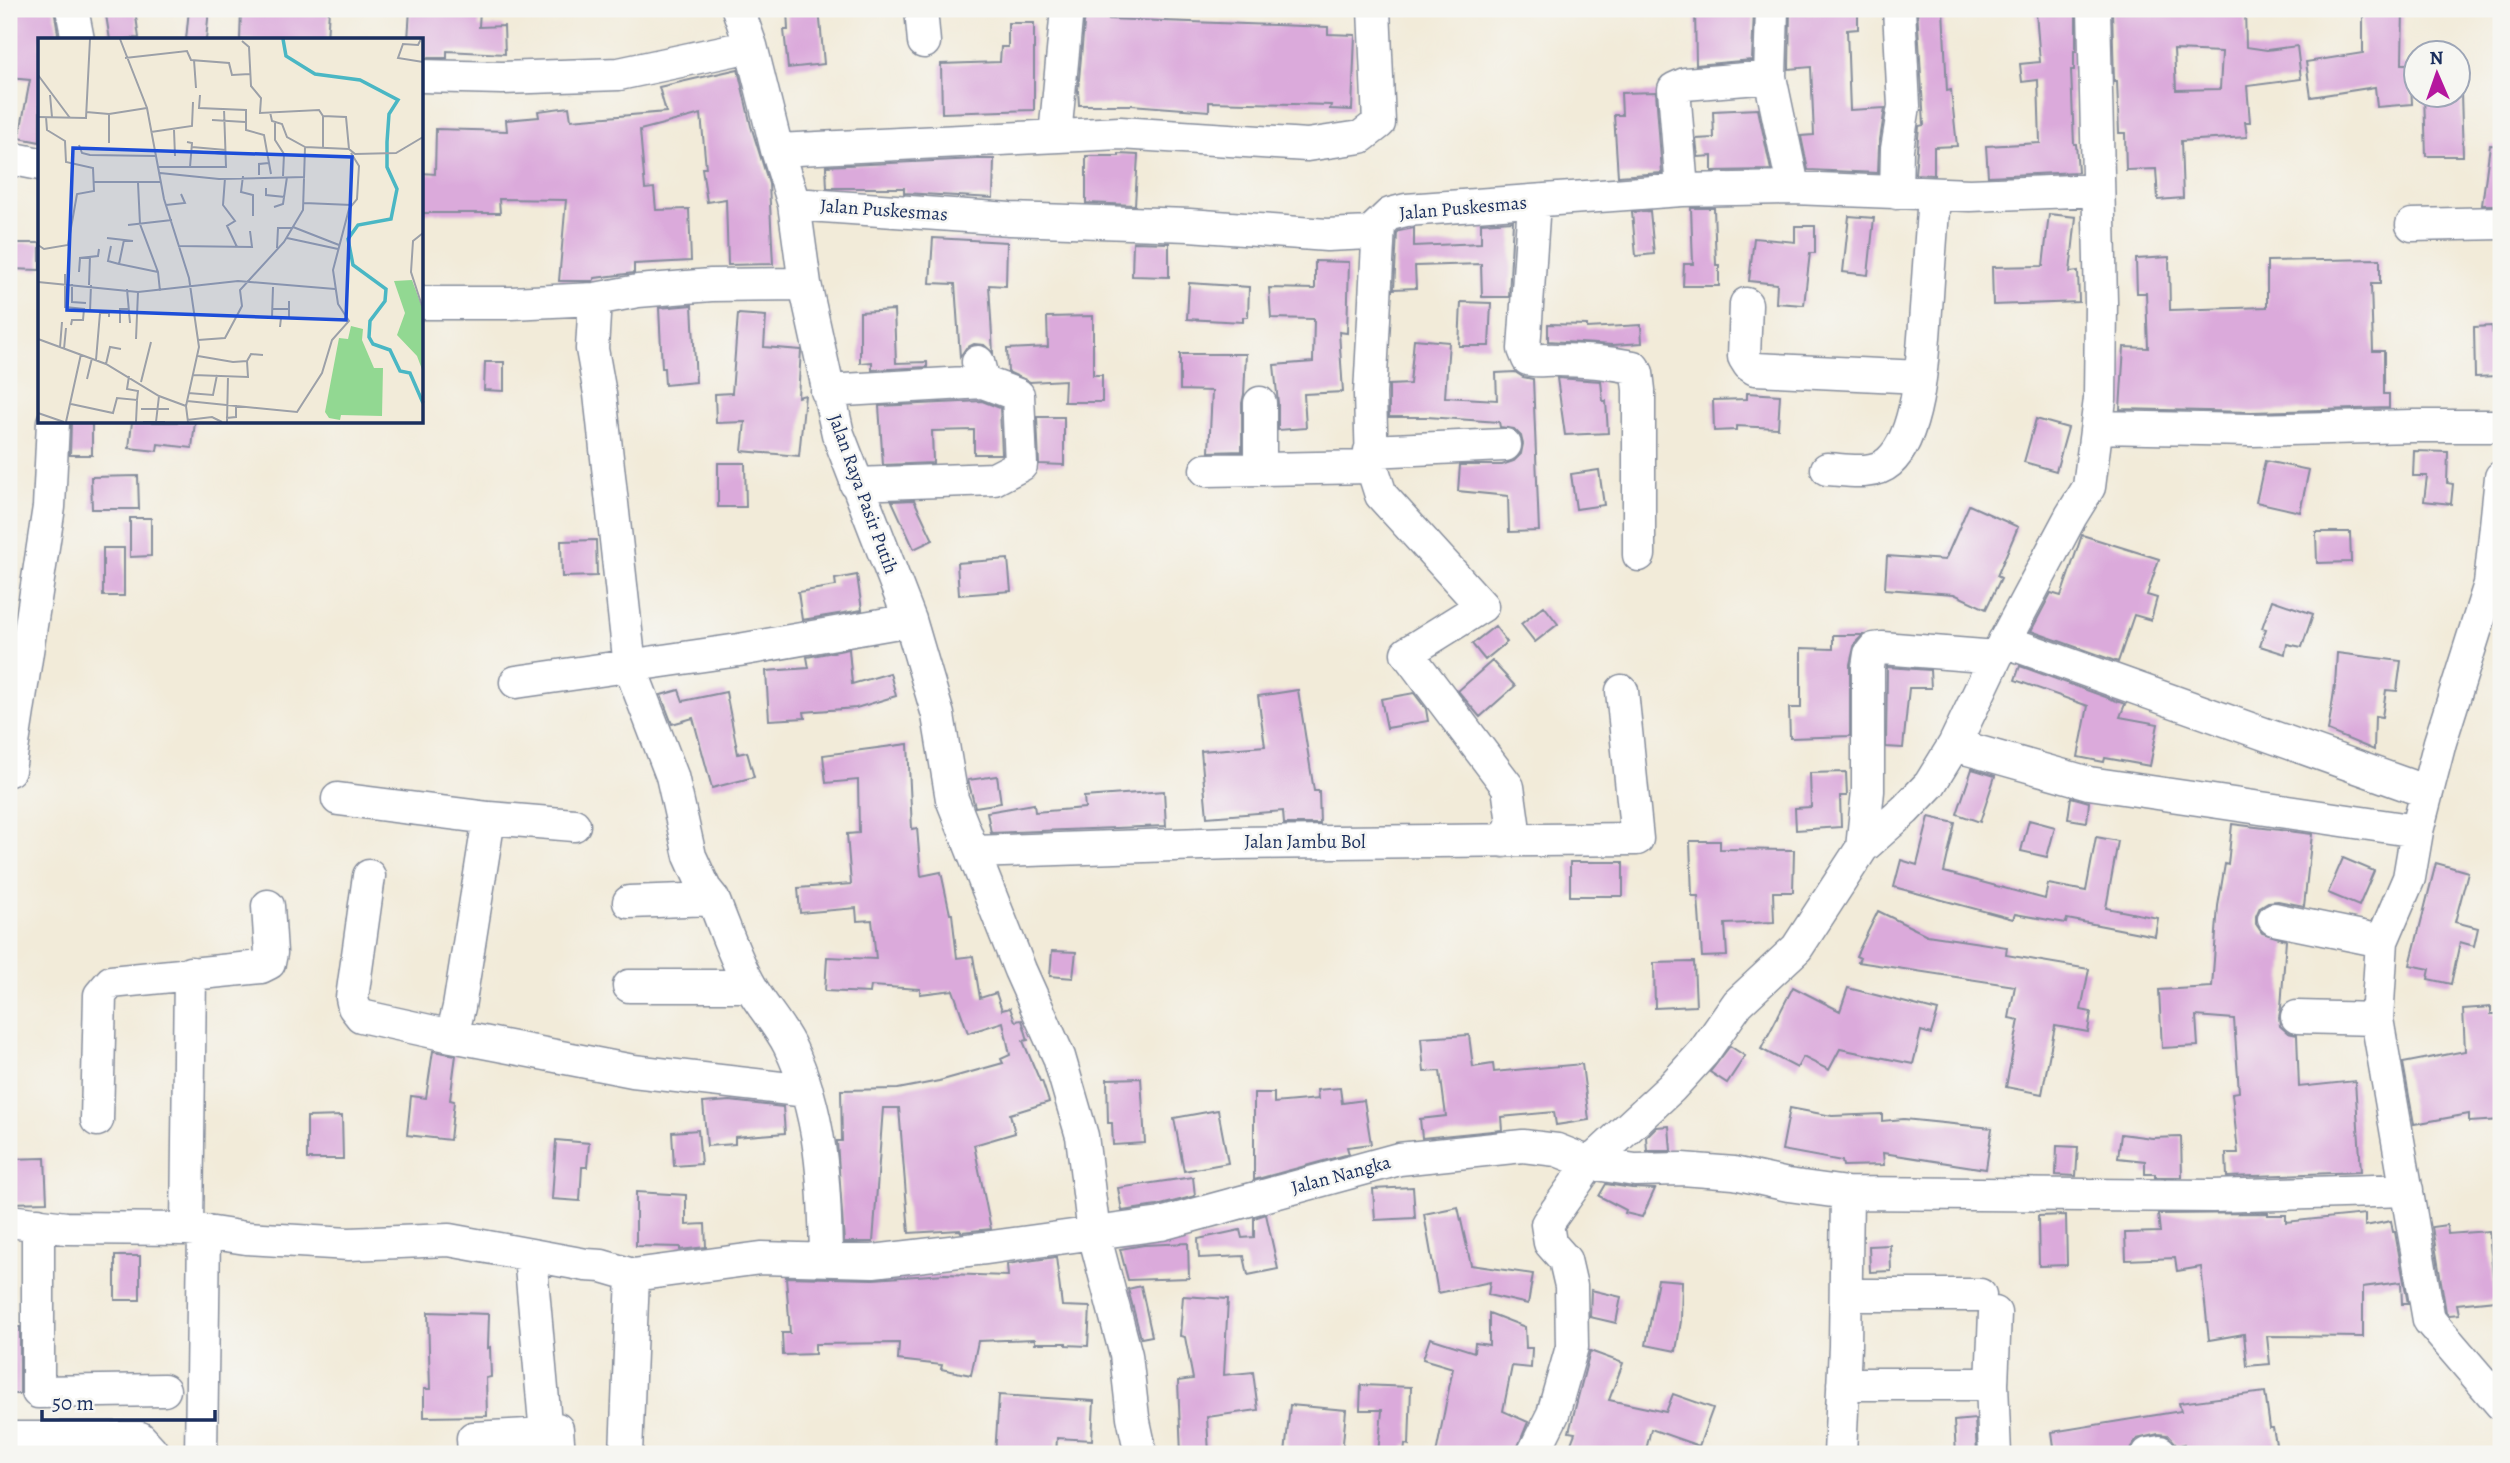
<svg xmlns="http://www.w3.org/2000/svg" width="2510" height="1463" font-family="Alegreya,serif">
	<style>
		.building { fill: #dbaadb; fill-rule: evenodd }
		.lines { fill: none; stroke-linecap: round; stroke-linejoin: round }
		.minor-casing { stroke: #868d9c; stroke-width: 35 }
		.minor { stroke: #fff; stroke-width: 32 }
		.labels { text-anchor: middle; dominant-baseline: central; stroke-width: 5; stroke-linejoin: round; paint-order: stroke }
		.street-label { font-size: 19px; fill: #1b2f5e; stroke: #f6f6f2 }
		.inset-river { fill: none; stroke: #4ab7c4; stroke-width: 3.5 }
		.inset-road { fill: none; stroke: #9ca0a8; stroke-width: 2 }
		.view { fill: #1d4ed8; fill-opacity: 0.15; stroke: #1d4ed8; stroke-width: 3.5 }
		.inset-edge { fill: none; stroke: #1b2f5e; stroke-width: 3.5 }
	</style>
	<rect width="100%" height="100%" fill="#f6f6f2"/>
	<filter id="ink" filterUnits="userSpaceOnUse"><feTurbulence type="fractalNoise" baseFrequency=".0143" numOctaves="2"/><feDisplacementMap in="SourceGraphic" scale="14" xChannelSelector="R" yChannelSelector="G"/><feConvolveMatrix kernelMatrix="1 2 1 2 8 2 1 2 1" color-interpolation-filters="sRGB"/></filter>
	<filter id="wash" filterUnits="userSpaceOnUse"><feTurbulence type="fractalNoise" baseFrequency=".00686" numOctaves="4" result="noise"/><feDisplacementMap in="SourceGraphic" scale="28" xChannelSelector="R" yChannelSelector="G"/><feGaussianBlur stdDeviation="1.57" result="paint"/><feColorMatrix in="noise" values="0 0 0 0 0 0 0 0 0 0 0 0 0 0 0 0 0 1.4 0 .05"/><feComposite in="paint" operator="in"/></filter>
	<g filter="url(#wash)">
		<rect width="100%" height="100%" fill="#f2ebd9"/>
		<g id="blocks">
			<path class="building" d="M9,9H54L59,40H40V142L19,138L30,80L9,78Z
				M105,9H135L139,38L110,40Z
				M189,9H209L206,40H186Z
				M241,9H329L327,40H240Z
				M410,9H480L479,27L504,26L505,54L447,51V58H422V40H408Z
				M787,9H819L824,64L788,68L784,30H788Z
				M1695,9H1754L1752,60L1696,65Z
				M1790,9H1806V13L1858,12V29L1847,30L1850,110L1885,108L1879,146L1878,173L1808,170L1801,136L1814,135L1811,67L1789,69Z
				M1917,9H1943L1947,91L1951,90L1957,146L1934,147V175L1915,174L1919,126L1924,125Z
				M2076,9V51H2074V70H2071L2074,144H2076L2078,172L1988,176L1986,146L2040,143L2038,80L2022,82L2020,64L2040,62L2036,12Z
				M2112,9H2245L2246,47L2267,50L2297,46L2301,79L2247,86L2250,122H2245L2247,137L2181,141L2183,198L2158,200L2156,169L2126,170L2125,133H2119L2117,81H2114ZM2174,50L2222,52L2220,89L2176,90Z
				M2363,9H2403L2402,64H2410L2412,104L2377,107L2375,87L2311,97L2306,62L2363,53Z
				M1085,13H1108V19L1328,27V34L1355,35L1352,110L1330,109L1331,105L1209,102V111L1131,105H1079L1078,90Z
				M1008,23H1034V110L942,113L941,64L1000,62L1001,47H1008Z
				M738,69L751,126L769,184L773,264L728,265L726,199L707,202L702,168H706L701,114L640,130L645,189L654,188L656,210L689,209L691,261L634,264V273L595,278L593,281H559L566,200L499,199L500,213H422V173L435,174L436,129L507,131L506,120L539,117L538,111L569,107L571,120L666,112L659,87Z
				M1656,92L1662,173L1618,176L1614,115H1622L1621,93Z
				M2424,94H2461L2463,156H2426Z
				M1758,109L1771,170L1712,171V156L1698,157L1696,139L1714,138L1713,111Z
				M2490,145L2501,146V205H2482Z
				M1119,154L1138,155L1135,205L1086,203V156H1119Z
				M977,159H994L993,198L904,193V188H827L826,166Z
				M1691,208H1714L1716,265H1719V286H1683L1684,264H1693Z
				M1650,211L1654,254L1636,256L1632,212Z
				M2049,214L2076,217L2070,272L2078,271L2079,302L1993,305L1992,267L2043,266Z
				M1849,216L1874,218L1868,275L1843,272Z
				M1513,221L1509,297H1482L1481,264L1415,266L1416,288L1394,289L1397,233L1399,231L1414,228V246L1481,243V223Z
				M1795,226H1815V253H1810L1804,305L1776,303L1777,284L1749,281L1754,238L1795,242Z
				M933,238L1007,242L1006,286L989,285L993,353L984,345L974,344L966,348L960,357L955,284L930,283Z
				M1133,242L1169,243V277L1132,276Z
				M9,243H40V270L9,269Z
				M2169,257L2170,310L2267,307V261L2380,259V284H2371L2373,351H2384V394H2389V408L2251,412L2120,409L2124,347L2148,348L2146,293H2137L2136,259Z
				M1315,261L1349,262L1347,333L1339,332L1343,392L1304,394L1306,428L1278,430V403L1274,365L1313,362L1314,319L1271,318L1269,288L1315,289Z
				M1189,283L1249,287L1248,317H1243V322L1187,319Z
				M1461,302L1491,303L1489,346H1459Z
				M692,305L696,382L665,385L664,368H662L659,308Z
				M894,310L896,363L927,362V367L872,370V362L860,363V312Z
				M738,314L766,316L764,347L801,350L798,397L805,395L799,456L742,451L745,422L716,423L715,394L732,393Z
				M1093,316V375H1102V402H1064L1065,380L1030,382L1008,372L1007,349L1048,347L1047,317Z
				M1548,324L1587,325V328L1641,325L1642,343L1613,345L1548,341Z
				M2492,326L2493,340H2497L2498,376L2475,377L2474,327Z
				M1414,339L1449,342L1445,397L1497,400L1496,373L1515,372L1523,377L1533,379L1539,531L1509,532L1508,496L1458,491L1460,465H1502L1514,461L1521,454L1523,444L1521,436L1514,429L1500,427L1499,422L1427,417H1389V385L1410,384Z
				M1180,354H1246L1244,394L1242,403V451L1209,452L1212,391L1180,390Z
				M485,362H504V391L484,390Z
				M1557,378L1601,381L1603,401H1606L1608,433L1565,435Z
				M1747,393L1780,395L1778,428L1736,426V430L1714,431L1713,400L1747,399Z
				M982,401L1000,408L1002,454H974V430L932,431L933,463L883,465L879,406Z
				M1037,417H1064V465L1039,464Z
				M2036,419L2068,428L2056,471L2024,462Z
				M71,422H92V455H70Z
				M132,422H195L192,448L158,444L157,451L129,448Z
				M2414,451L2448,452L2447,483L2453,484L2451,504L2424,501L2427,476H2413Z
				M2265,461L2309,470L2300,512L2256,502Z
				M718,463H745L746,507H718Z
				M1599,470L1604,505L1576,509L1571,474Z
				M138,476L139,509H92L91,477Z
				M914,500L933,540L914,549L892,501Z
				M1969,505L2018,527L1997,576L2001,578L1986,609L1954,594L1885,589L1887,556L1945,560Z
				M130,518H151V556L130,557Z
				M2316,532H2350L2351,562L2317,563Z
				M2082,535L2159,559L2147,595L2157,598L2151,620L2134,615L2118,662L2031,631L2051,593L2061,596Z
				M596,540L597,576L562,577L561,541Z
				M103,548H124V596H103Z
				M1008,559L1011,591L959,595L957,563Z
				M857,575L862,610L802,620L798,592L836,586L835,579Z
				M2272,600L2313,614L2302,647L2287,644L2285,654L2260,646L2266,629L2262,628Z
				M1544,606L1558,624L1535,642L1521,624Z
				M1495,626L1507,642L1485,660L1472,644Z
				M1833,635H1863L1855,643L1850,664V736L1790,738L1789,708H1801V648L1833,649Z
				M849,649L852,684L890,673L896,696L856,708L804,712L805,718L769,720L766,671L809,668L807,657Z
				M2337,653L2401,661L2397,691L2386,690L2382,717L2375,716L2374,750L2328,731L2335,685Z
				M1492,661L1515,686L1480,717L1458,691Z
				M2020,666L2125,704L2120,717L2158,724L2150,766L2105,758L2104,762L2078,757L2088,706L2015,680Z
				M1887,667L1930,670L1931,688H1909L1903,748L1886,747Z
				M679,690L683,701L726,692L738,754L747,752L754,777L712,788L693,718L672,724L661,695Z
				M1298,690L1314,791H1319L1320,824H1284L1283,811L1207,817L1201,751L1265,746L1258,696Z
				M1414,693L1426,709L1428,721L1387,728L1381,699Z
				M908,744L912,829L917,828L921,876L941,872L950,914H952L957,958L973,956L980,998L996,993L1002,1010L1010,1008L1015,1021L1022,1020L1028,1040L1023,1041L1040,1081H1042L1049,1102L1010,1114L1015,1133L974,1145L991,1229L961,1232L960,1230L909,1233L899,1108H883L873,1242H844L837,1141H842L841,1090L898,1089L939,1081L1003,1063L1001,1059L1010,1055L1003,1022L968,1033L953,990L920,994V989L871,986L870,993L825,991L827,957L876,959L872,920L857,921L856,908L800,913L798,888L851,884L847,834L859,833L858,780L826,783L823,755Z
				M1972,769L1995,776L1980,822L1957,814Z
				M1846,772L1847,796H1840L1841,827L1796,830L1795,808L1811,807L1810,773Z
				M997,776L1001,803L975,807L968,780Z
				M1164,791L1166,826L991,833L987,812L1034,804L1035,812L1085,808L1084,797Z
				M2071,797L2089,802L2087,822L2068,819Z
				M1929,817L1955,823L1944,872L2045,899L2048,884L2086,891L2096,837L2118,841L2106,908L2158,918L2155,936L2067,919L2066,923L2015,914L2013,919L1894,887L1901,860L1917,865Z
				M2029,820L2055,827L2047,857L2021,851Z
				M2232,824L2312,834L2304,906L2278,901L2268,902L2260,907L2256,916V924L2262,933L2286,940L2281,1007L2279,1017L2280,1026L2288,1033L2297,1035L2299,1087L2355,1081L2361,1172L2227,1177L2226,1153H2238L2232,1093L2239,1092L2234,1019L2196,1016L2198,1046L2162,1048L2159,990L2212,987L2218,906L2225,864L2228,865Z
				M1690,841H1720V849L1794,850L1793,892H1773L1774,922L1725,924L1727,956L1702,957L1698,896H1692Z
				M2343,858L2374,871L2359,906L2328,893Z
				M1570,862H1623V896H1570Z
				M2436,863L2468,872L2455,922L2478,928L2474,946L2460,942L2451,984L2428,979L2430,969L2410,965Z
				M1878,911L1927,935L2007,947L2006,955L2089,969L2081,1010L2091,1012L2088,1032L2055,1026L2042,1094L2006,1087L2019,1020L2009,1018L2015,986L1858,962L1860,958L1856,956Z
				M1052,951L1076,952L1073,978L1050,976Z
				M1694,962L1696,1006L1655,1008L1654,963Z
				M1793,987L1840,1011L1848,988L1938,1011L1931,1034L1921,1031L1913,1064L1840,1049L1829,1070L1803,1057L1797,1068L1761,1049Z
				M2491,1007V1014H2501V1120L2469,1122V1114L2414,1124L2403,1063L2465,1051L2463,1009Z
				M1469,1035L1473,1067L1493,1064L1494,1072L1582,1064L1589,1120L1556,1125L1554,1112L1501,1117L1502,1130L1422,1138L1420,1119L1446,1116L1440,1071L1424,1072L1421,1038Z
				M1730,1046L1745,1056L1727,1083L1710,1072Z
				M433,1051L456,1055L450,1100L454,1101L450,1140L407,1135L411,1096L426,1098Z
				M1141,1078L1145,1143L1113,1145L1112,1123H1108L1107,1079Z
				M1340,1088L1342,1103L1364,1100L1371,1144L1347,1147L1349,1154L1254,1180V1093H1274V1103L1318,1099L1317,1090Z
				M730,1101L783,1107L785,1133L735,1137V1144L707,1146L703,1103Z
				M1790,1108L1832,1116L1882,1114V1121L1904,1119L1992,1128L1986,1169L1883,1153L1884,1165L1843,1166L1842,1161L1782,1150Z
				M1218,1110L1228,1163L1184,1171L1174,1118Z
				M342,1116L343,1159H307V1117Z
				M1669,1126L1671,1151H1647L1646,1137L1656,1127Z
				M698,1130L701,1164L674,1166L672,1132Z
				M2121,1134L2152,1138L2181,1137L2182,1177H2155V1174H2145V1161L2118,1158Z
				M556,1140L589,1143L587,1167H582L580,1201L552,1199Z
				M2057,1146L2078,1147L2076,1176L2056,1175Z
				M45,1158L47,1202L9,1203V1159Z
				M1193,1177L1195,1196L1157,1206L1122,1211L1118,1188Z
				M1606,1184L1632,1188L1655,1189L1642,1217L1625,1213L1626,1210L1599,1196Z
				M1413,1187L1415,1218L1375,1220L1373,1189Z
				M636,1192L686,1195V1225L705,1224L706,1247L680,1250V1247L636,1246Z
				M1458,1207L1471,1265L1533,1274L1528,1304L1488,1295L1490,1282L1438,1293L1424,1214Z
				M2268,1213V1215H2286V1222L2365,1214V1226L2391,1221L2393,1232H2395L2408,1304H2402L2401,1282L2363,1287V1337L2267,1336L2270,1364L2247,1366L2244,1334L2209,1340L2201,1267L2177,1271L2175,1258L2126,1260L2125,1233L2160,1232L2158,1214Z
				M1266,1214L1278,1269L1248,1275L1244,1256L1199,1258L1198,1239L1240,1230L1242,1238L1254,1237V1218Z
				M2066,1215L2067,1265L2039,1266L2038,1216Z
				M2447,1225L2448,1234L2489,1231L2495,1300L2457,1304L2459,1314L2449,1315L2446,1312L2432,1227Z
				M1188,1243L1189,1278L1128,1280L1120,1249L1144,1245Z
				M1890,1245L1891,1271L1870,1272L1869,1246Z
				M115,1256H140V1300H115Z
				M1056,1257L1062,1306L1090,1307L1088,1346L1066,1345V1343H1035V1339L978,1341L971,1375L941,1369L942,1365L898,1360L899,1343L815,1344V1354L783,1355L782,1333H790L786,1277L873,1279L945,1274L1008,1276L1007,1264Z
				M1658,1279L1682,1281L1681,1321L1676,1351L1646,1345Z
				M1141,1286L1152,1336L1141,1338L1128,1289Z
				M1591,1290L1621,1297L1616,1323L1590,1317Z
				M1183,1296L1228,1299L1224,1375L1253,1372L1258,1410L1207,1417L1209,1454H1181L1178,1381L1193,1379L1185,1337L1180,1336Z
				M428,1312L489,1314L488,1348L490,1347L491,1377L486,1378L487,1416L424,1417V1389H430Z
				M1489,1313L1525,1327L1526,1348H1532L1531,1368L1512,1366L1503,1411L1528,1422L1515,1454H1436L1453,1368L1423,1359L1430,1338L1474,1352L1475,1343L1489,1345Z
				M9,1327H20V1394H9Z
				M1590,1351L1623,1363L1609,1400L1666,1412L1673,1394L1713,1408L1699,1446L1651,1429L1645,1454H1567L1575,1433L1569,1432Z
				M1361,1385L1411,1387L1409,1445L1405,1444L1404,1454H1378L1382,1410H1360Z
				M2265,1392L2270,1428H2273L2278,1454H2186L2184,1444L2177,1446L2167,1435L2158,1434L2137,1439L2131,1447L2130,1454H2055L2052,1432L2181,1411L2179,1403Z
				M999,1395L1094,1401L1092,1440L1057,1438L1056,1454H995Z
				M1290,1405L1346,1410L1342,1454H1285Z
				M1975,1419L1977,1454H1956L1954,1421Z"/>
		</g>
	</g>
	<g filter="url(#ink)">
		<use href="#blocks" fill-opacity="0" stroke="#868d9c" stroke-width="2"/>
		<g class="lines">
			<g class="minor-casing">
				<path id="minor" d="M72,9L78,40
					M738,9L751,46L777,150L794,204L805,284L838,434L910,620L938,715L952,799L1020,970L1059,1057L1082,1136L1094,1234L1126,1355L1133,1417L1141,1454
					M921,9L924,42
					M1772,9L1770,77L1791,177
					M422,76L502,78L619,74L751,46
					M1055,136L1067,9
					M777,150L1120,133L1307,145L1361,137L1379,123L1374,9
					M9,158L40,164
					M1682,190L1674,89L1685,84L1770,77
					M1896,193L1897,149L1904,106L1899,9
					M1534,202L1524,349L1528,359C1537,362 1546,359 1556,360C1582,360 1607,362 1633,367L1637,373L1639,390V555
					M794,204L1010,219L1189,225L1327,235L1370,233L1390,214L1406,210L1682,190L1793,188L1970,195L2098,190
					M1379,225L1370,394L1372,467L1381,495L1482,606L1407,653L1508,787L1513,823L1504,841
					M2412,225L2501,223
					M595,299L592,349L600,394L630,667L672,776L690,856L705,889L713,899C725,928 735,960 751,987C762,1007 779,1025 789,1045C822,1112 825,1186 826,1259
					M422,303H511L595,299L638,291L711,285L805,284
					M1746,304L1744,357L1749,365L1755,369L1920,377
					M827,391L983,382L978,362
					M2097,427L2251,430L2413,426H2501
					M1370,451L1505,445
					M1260,469L1372,467
					M1827,469C1846,470 1873,476 1889,462C1923,432 1923,340 1927,296C1929,262 1932,228 1934,194
					M1206,470L1260,469V403
					M2501,477L2490,584L2440,742L2417,831L2409,878L2382,941L2377,1019L2429,1320L2501,1404
					M856,484L994,479L1021,465L1018,395L983,382
					M2004,641L2427,792
					M516,682L739,650L910,620
					M1954,745L2089,783L2417,831
					M9,770L49,507L53,422
					M338,799L489,818L574,825
					M489,818L459,1007L452,1036L633,1071L807,1091
					M1862,848L1868,791V667L1870,654L1874,649L1882,648L1996,657
					M973,852L1231,843L1637,839L1622,691
					M369,876L352,998L354,1007L361,1016L452,1036
					M629,902L713,899
					M2274,919L2382,941
					M629,986H750
					M2297,1017L2377,1019
					M97,1120L100,995L111,982L261,967L269,963L271,953L268,906
					M9,1221L66,1228L187,1229L246,1238L349,1244L449,1240L586,1265L602,1266L633,1275L761,1258L873,1261L985,1248L1161,1224L1399,1159L1523,1146L1557,1150L1590,1163L1635,1170L1682,1169L1734,1173L1788,1185L1847,1193L2213,1196L2407,1190
					M38,1224V1392L164,1390
					M187,1229L190,973
					M530,1256L546,1434L557,1429L559,1454
					M1846,1295H1980
					M1843,1384H1992L1995,1313
					M1992,1384L1995,1454
					M9,1438H140L151,1450V1454
					M201,1454L204,1231
					M474,1454L473,1438L546,1434
					M626,1454L633,1275
					M1533,1454L1553,1414L1572,1347L1571,1286L1565,1260L1550,1243L1547,1224L1590,1163L1671,1088L1703,1053L1738,1003L1797,948L1862,848L1905,810L1930,784L1954,745L1996,657L2071,516L2089,487L2100,399L2101,302L2094,9
					M1840,1454L1845,1346L1847,1193
					M2148,1454L2160,1452"/>
			</g>
			<use href="#minor" class="minor"/>
		</g>
	</g>
	<g class="labels">
		<g class="street-label">
			<text transform="translate(1463 208) rotate(-5)">Jalan Puskesmas</text>
			<text transform="translate(884 210) rotate(4)">Jalan Puskesmas</text>
			<text transform="translate(863 494) rotate(70)">Jalan Raya Pasir Putih</text>
			<text x="1305" y="842">Jalan Jambu Bol</text>
			<text transform="translate(1341 1175) rotate(-15)">Jalan Nangka</text>
		</g>
	</g>
	<g transform="translate(38 38)">
		<rect width="385" height="385" fill="#f2ebd9"/>
		<path d="M374,242L385,272V334L379,318L359,297L367,275L356,243ZM313,288L325,291L324,302L336,330H345L344,378L303,377L302,382L291,380L287,374L301,300L310,301Z" fill="#92d892"/>
		<path class="inset-river" d="M245,1L248,18L277,36L322,42L360,62L351,76L349,104V129L359,151L353,181L320,187L310,201L315,227L348,251L347,263L332,283L331,299L335,306L352,312L362,333L372,335L385,365"/>
		<path class="inset-road" d="M82,1L109,70L126,161L151,240L161,309L148,368L150,384M383,1L380,7L365,6L360,20L385,24M204,3L211,9L213,48L223,60L222,75L281,72L285,78L308,79L311,111L317,116L358,115L385,99M87,20L149,13L153,22L191,25L194,37L212,36M156,22L158,50M0,37L32,80M12,57L14,79M162,57L161,70L208,72V92L226,97L233,136M48,74L71,76L109,70M285,78V110M0,79L48,80L52,1M174,82L207,84M237,85V102L246,116L245,138M136,92L137,118M113,94L154,88L155,64M149,104L154,105L152,129M71,105V76M41,107L44,115L52,117L118,118M154,109L188,112M267,109L311,111M154,113L188,116M121,129H188L186,71M122,135L181,141L267,139M221,137V126L231,125M205,138L203,154L215,157V178M187,140L185,167L197,183L189,188L199,209M56,144H123M100,145L102,186L120,234L122,253M228,150V157L247,159M266,165L314,167M128,167L147,165L143,156M236,169L245,166L249,139M90,187L134,182M255,189L301,207M385,195L375,203L373,234L385,271M69,200L95,203M249,200L300,211M86,202L81,226L120,234M0,207L6,211L30,207L39,156L56,153L55,130L28,124L27,103L9,92L8,79M73,208L70,223L81,226M140,208L214,209L212,193M239,210L240,190H254M41,234L42,220L60,218L61,211M27,236V269L46,271L45,282H34L33,287M0,244L100,254L200,243L297,251M34,246V264L48,265M51,247L52,218M89,251L92,285M234,271H251V263M52,273L53,247M234,279L235,249M82,285V271H90M242,289L243,280H251V271M0,301L68,326L121,358L148,368M98,301L100,254M160,302L187,300L204,268L202,252L246,204L265,172L267,109L249,99L244,86L234,83L232,74M22,309L24,284M26,311L28,290M160,318L195,324L209,323L213,316L225,317M58,322L62,275H71V279M68,326L72,309L83,311M155,337L210,339L209,323M49,341L54,320M103,344L113,304M150,355L175,357L179,337M149,363L259,374L284,335L294,302L311,283L300,266L295,232L311,171L319,161L321,128L313,115M33,366L75,375L79,360L99,362L100,353L89,351L91,338M103,371H131M0,375L26,384M188,380L198,379V367M149,382L174,379L184,384M28,384L43,316M98,384L99,363M105,384H127M118,384L121,358M189,384L190,338"/>
		<path class="view" d="M35,110L314,119L308,282L29,272Z"/>
		<rect width="385" height="385" class="inset-edge"/>
	</g>
	<rect width="2510" height="1463" fill="none" stroke="#f6f6f2" stroke-width="35"/>
	<g transform="translate(2437 74) rotate(358)"><circle r="33" fill="#f6f6f2" stroke="#9ea6b7" stroke-width="2"/>
	<path d="M0-5L12 26L0 18L-12 26Z" fill="#b5179e"/>
	<text y="-10" font-size="19" font-weight="bold" text-anchor="middle" fill="#1b2f5e">N</text>
	</g>
	<path d="M42 1410v10h173v-10" fill="none" stroke="#1b2f5e" stroke-width="3.5"/>
	<text x="52" y="1410" font-size="21" fill="#1b2f5e" stroke="#f6f6f2" stroke-width="5" paint-order="stroke">50 m</text>
</svg>
